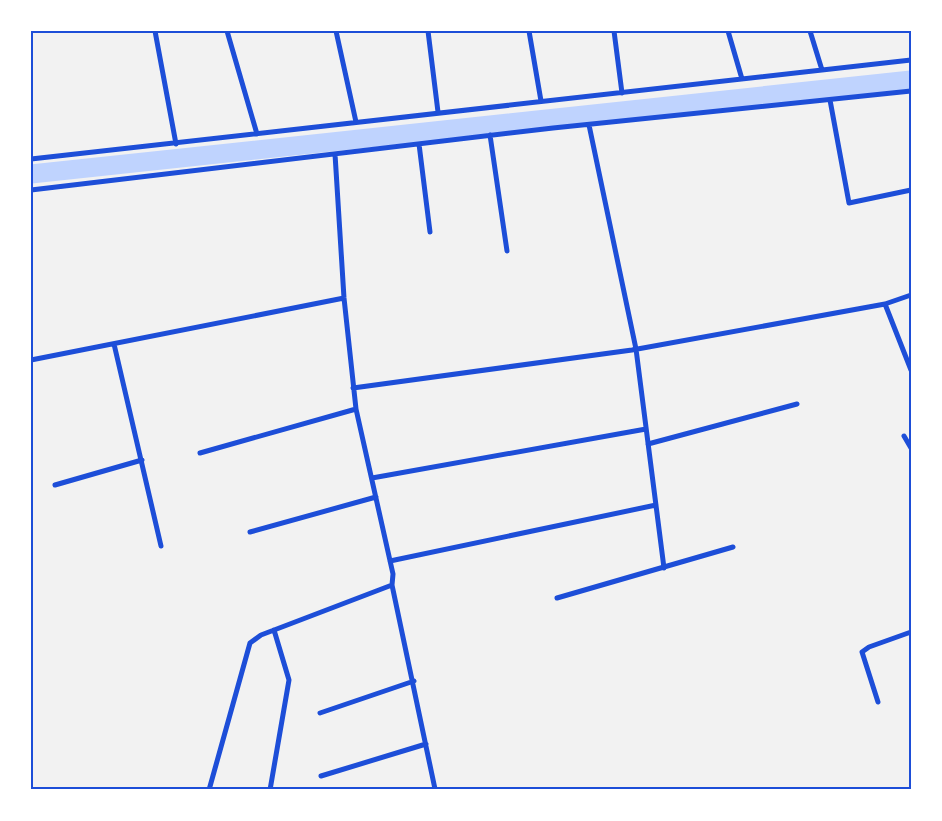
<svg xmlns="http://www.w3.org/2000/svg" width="942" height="821" font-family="Overpass,sans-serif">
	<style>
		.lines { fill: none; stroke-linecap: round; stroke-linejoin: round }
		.canal { stroke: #bfd3fe; stroke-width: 19 }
		.minor { stroke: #1d4ed8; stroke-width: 5 }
		.neatline { fill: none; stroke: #1d4ed8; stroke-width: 2 }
	</style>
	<rect width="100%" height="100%" fill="#f2f2f2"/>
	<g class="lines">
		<path class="canal" d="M31,174L911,80"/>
		<path class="minor" d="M155,31L176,144
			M227,31L257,134
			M336,31L356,122
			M428,31L438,112
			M529,31L541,101
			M614,31L622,93
			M728,31L742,79
			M810,31L822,70
			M830,100L849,203L911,190
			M589,125L636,349L664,568
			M490,135L507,251
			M419,144L430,232
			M31,159L911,60
			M31,190L553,128L911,91
			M885,304L911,370
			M114,344L161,546
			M31,360L344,298
			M353,388L632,350L885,304L911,295
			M904,436L911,448
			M648,444L797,404
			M200,453L356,409
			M372,478L646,429
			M55,485L142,460
			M250,532L376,497
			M390,561L656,505
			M392,585L435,789
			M557,598L733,547
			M878,702L862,652L869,647L911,632
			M320,713L414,681
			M321,776L426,744
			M209,790L250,643L261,635L392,585L393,574L356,409L344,298L335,154
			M270,790L289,680L274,630"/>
	</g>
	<rect width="942" height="821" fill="none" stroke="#ffffff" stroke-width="65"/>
	<rect x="32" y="32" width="878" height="756" class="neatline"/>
</svg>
